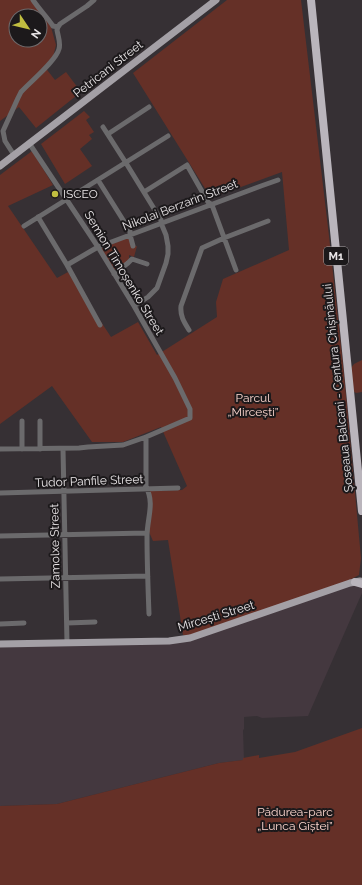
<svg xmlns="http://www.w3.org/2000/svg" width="362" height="885" font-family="Raleway,sans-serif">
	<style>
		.built { fill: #44383f }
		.green { fill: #653027; fill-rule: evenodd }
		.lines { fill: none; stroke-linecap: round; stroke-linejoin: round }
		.minor { stroke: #6b6a6c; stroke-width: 5 }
		.major { stroke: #a4a0a6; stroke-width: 7 }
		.highway { stroke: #bab5bc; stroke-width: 8 }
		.poi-dot { fill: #c1be40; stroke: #1c191b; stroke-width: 1.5 }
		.labels { text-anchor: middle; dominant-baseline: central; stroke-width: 4; stroke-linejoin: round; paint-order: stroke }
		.shield { fill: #1c191b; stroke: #aca8aa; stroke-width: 1 }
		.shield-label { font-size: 11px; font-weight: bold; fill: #e9e5e7 }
		.street-label { font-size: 12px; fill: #e9e5e7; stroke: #1c191b }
		.poi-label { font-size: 12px; fill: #e9e5e7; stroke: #1c191b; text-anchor: start }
		.park-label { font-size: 12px; fill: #fed7cf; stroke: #1c191b }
	</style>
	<rect width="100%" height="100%" fill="#363034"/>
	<path class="built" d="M351,585L362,586V593L308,716L262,718L257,716L244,717V729L243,730L244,760L219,763L57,804L0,806V646L174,643Z"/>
	<path class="green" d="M0,0H33L51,27L56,45L53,57L44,66L55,80L66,72L81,92L36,128L19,107L0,121ZM16,16H40V40H16Z
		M227,0H301L329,236L344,374L361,558L359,575L344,583L194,635H183L168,540L153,541L149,532L150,491L182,490L187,486L161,427L123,442H92L52,386L0,424V175L32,151L53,185L8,206L57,278L68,272L111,337L138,322L157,355L217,317L216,302L223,279L289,250L282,172L211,198L133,73Z
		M84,111L90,117L86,120L94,132L89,135L92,139L80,149L92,166L65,184L41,144Z
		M127,238L129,239L132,247L137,246L134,257L129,255V259L127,261L126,263L118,270L114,269L102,250V248Z
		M362,360V392L356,393L353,391L351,368L354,364Z
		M362,728V885H0V806L57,804L219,763L243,760V758L259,755V758L295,752Z"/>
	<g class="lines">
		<path class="minor" d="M33,0C39,9 47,17 53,26L58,27
			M103,127L126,163L161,220V223L166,235L168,246V254L166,263L157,288L148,297L134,306
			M108,134L149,107
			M14,155L5,141L3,131L18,98L21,92C30,82 56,61 59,49C61,43 58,36 57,30L58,27L60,24L87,6L94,0
			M98,180L130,231V235L133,246
			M144,192L187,165L208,202L212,205L236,270
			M38,217L67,265L100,325
			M24,226L168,136
			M67,265L98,247L261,186L278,180
			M114,274L128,263L132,259L147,264
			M189,330C184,322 180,316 181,306L202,248L224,238L268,221
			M40,421V449
			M146,437V487C155,503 147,519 147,536C147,562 148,588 149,614
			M0,449L79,448L88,447L123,445L146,437L190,418V409L175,378L134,306L98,247L29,143
			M22,449V421
			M63,449L67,643
			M0,493L178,488
			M0,536L147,533
			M0,579L148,576
			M67,623L95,622
			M0,624L24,623"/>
		<path class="major" d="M0,166L216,0
			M0,644L169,641L190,638L350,583L360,581"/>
		<path class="highway" d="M311,0L362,511
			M355,582L362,584"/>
	</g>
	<circle class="poi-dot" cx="55" cy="194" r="4"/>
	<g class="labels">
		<rect class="shield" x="324" y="247" width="24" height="18" rx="3"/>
		<g class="shield-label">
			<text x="336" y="256">M1</text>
		</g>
		<g class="street-label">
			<text transform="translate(108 69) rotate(-38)">Petricani Street</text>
			<text transform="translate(180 205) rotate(-21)">Nikolai Berzarin Street</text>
			<text transform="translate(124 273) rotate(59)">Semion Timoșenko Street</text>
			<text transform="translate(338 388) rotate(-96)">Șoseaua Balcani - Centura Chișinăului</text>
			<text transform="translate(89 481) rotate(-2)">Tudor Panfile Street</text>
			<text transform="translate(55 546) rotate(-91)">Zamolxe Street</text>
			<text transform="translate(216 616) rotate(-17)">Mircești Street</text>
		</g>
		<g class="poi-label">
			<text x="63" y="194">ISCEO</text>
		</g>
		<g class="park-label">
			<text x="253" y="398">Parcul<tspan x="253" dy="14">„Mircești”</tspan></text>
			<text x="295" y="812">Pădurea-parc<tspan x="295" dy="14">„Lunca Gîștei”</tspan></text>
		</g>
	</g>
	<g transform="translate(28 28) rotate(125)"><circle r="19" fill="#1c191b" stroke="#6e6b6d"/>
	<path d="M0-3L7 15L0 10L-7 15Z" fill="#c1be40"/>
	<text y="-6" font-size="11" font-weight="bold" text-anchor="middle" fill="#e9e5e7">N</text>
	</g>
</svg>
